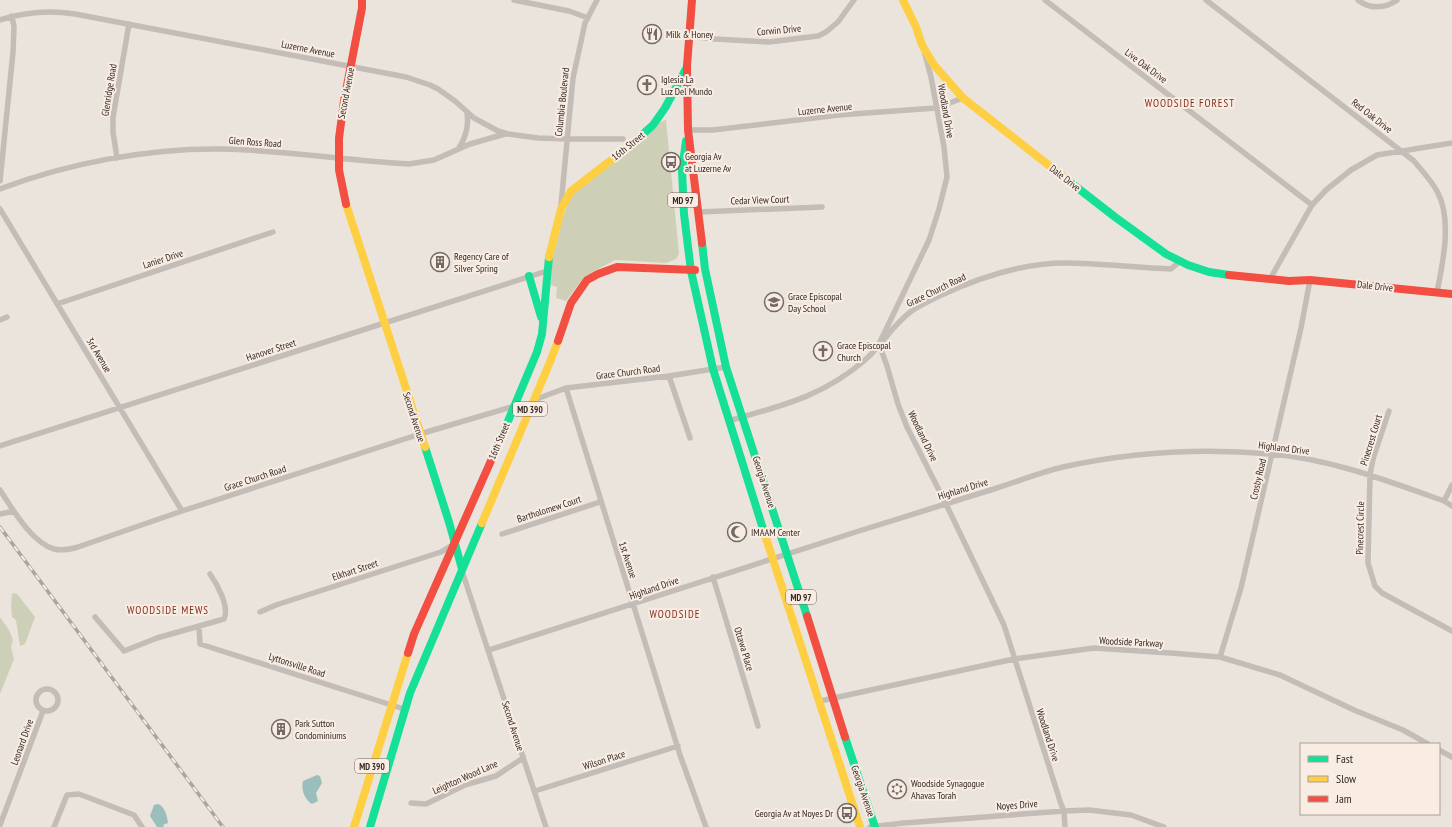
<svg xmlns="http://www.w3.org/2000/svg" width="1452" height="827" font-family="'PT Sans Narrow',sans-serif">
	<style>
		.green { fill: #cdd0b7 }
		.water { fill: #9abebb }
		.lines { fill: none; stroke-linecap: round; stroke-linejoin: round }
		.street { stroke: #c3bcb7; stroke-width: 5.5 }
		.fast { stroke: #16e098; stroke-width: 8 }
		.slow { stroke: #ffcf43; stroke-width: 8 }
		.jam { stroke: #f24e42; stroke-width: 8 }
		.rail-casing { stroke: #aba4a1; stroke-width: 3.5 }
		.rail { stroke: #f9ede3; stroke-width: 2; stroke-dasharray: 6; stroke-linecap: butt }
		.labels { text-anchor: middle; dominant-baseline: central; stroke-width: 4; stroke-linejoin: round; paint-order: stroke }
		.shield { fill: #f9ede3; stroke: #6e645e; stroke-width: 1 }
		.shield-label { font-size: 9px; font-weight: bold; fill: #332925 }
		.street-label { font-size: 10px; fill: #332925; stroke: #f9ede3 }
		.poi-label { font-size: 10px; fill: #332925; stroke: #f9ede3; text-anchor: start }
		.neighbourhood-label { font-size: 11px; letter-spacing: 1px; fill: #82301f; stroke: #f9ede3 }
	</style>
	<rect width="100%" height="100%" fill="#ebe4dd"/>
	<path class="green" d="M666,120L679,254L676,259L666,263L615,260L585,276L566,301L556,298L557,287L551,285L552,261L563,217L572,193L660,122Z
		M14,593L18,595L35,617L25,644L20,646L16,620L12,617L11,606L12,594Z
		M0,617L9,630L13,640L11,647L14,659L0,694Z"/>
	<path class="water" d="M317,775L320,776L322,783L316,793L318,801L312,804C304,799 301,789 303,781Z
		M158,804C165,807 167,815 168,823L163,825L164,827H157L150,816L154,805Z"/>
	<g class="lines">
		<path class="street" d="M514,0L569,11L588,18
			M1045,0L1312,205
			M1206,0L1414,161C1422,171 1432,181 1438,193C1452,221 1443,262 1437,292
			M1358,0C1369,9 1385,9 1397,0
			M0,20C25,12 49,10 75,14L406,77L430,85L438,89L455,101L474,118L498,131L508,134L538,138L567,139H623
			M689,36L715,39L769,42L818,36L826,32L838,22L854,0
			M925,54L931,77L944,147L947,177L939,209L929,240L879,344L887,366L898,404L907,427L946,504L1004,625L1061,804L1064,811L1065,827
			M688,130H713L839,115L936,108L963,98
			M459,148C466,137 469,126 467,113
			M117,158L113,132V117L129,24
			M0,181L13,52L14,27L12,16
			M0,189C68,163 149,148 222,149C284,150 347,161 409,164L434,160L470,144L505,134
			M561,205L573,78L585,23L597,0
			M0,209L182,511
			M699,212L822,207
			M1270,279L1312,205L1326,190L1351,170L1377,155L1452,143
			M57,304L273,232
			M0,320L7,317
			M669,376L690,438
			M566,388L680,755L706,827
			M534,400L566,388L669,376L726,367
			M1389,411L1373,459L1370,475L1368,563L1375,586L1382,593L1452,631
			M728,421C781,406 822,397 865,360C882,345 894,323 913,310C921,305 929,301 937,297C977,278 1020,263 1065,263C1100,263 1136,268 1171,269L1180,261
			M0,446L547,271
			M0,490C12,508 31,542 54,549C62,551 71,549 78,547L182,511L420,434L515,406
			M1444,501L1452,485
			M0,514L14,511
			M502,534L600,502
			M462,571L546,827
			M713,577L758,726
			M260,612L276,605L441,552L453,545
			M95,617L124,651L157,638L224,619C230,607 217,584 210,574
			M199,626L200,644L404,709
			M489,650C612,611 735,570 859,531C905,517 951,502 997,488C1019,481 1041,472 1063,467C1131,452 1202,448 1271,454C1331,459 1388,481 1444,501L1452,506
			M1220,657L1241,588L1301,328L1310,280
			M36 700a11 11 0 1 1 22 0a11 11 0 1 1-22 0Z
			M820,701L1014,659L1094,648L1170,653L1220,657L1280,675L1354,710L1403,730L1428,744
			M1439,750L1452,757
			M535,791L678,746
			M411,803L426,804L465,785L496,776L523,758
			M0,825L43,711
			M54,827L67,795L79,794L134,815L142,827
			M870,827L904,823L1064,811L1089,810L1131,815L1164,827"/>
		<path class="fast" d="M641,136L653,125L665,108L687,67
			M686,141L682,170L684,214L691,271L713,369L764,532
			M1070,182L1115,217L1166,254L1188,265L1209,272L1229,275
			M702,243L705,269L726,367L807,616
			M529,276L541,317
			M498,445L537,352L542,334L549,257
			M425,447L449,522L462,569
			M845,737L875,827
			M370,827L410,693L482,523"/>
		<path class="slow" d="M903,0L916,27L922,45L934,65L963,98L1070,182
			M346,204L425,447
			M549,257L561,209L571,191L627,148L641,136
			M482,523L550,362L558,341
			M764,532L860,827
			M354,827L408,653"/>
		<path class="jam" d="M692,0L687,66L688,130L702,243
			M346,204L339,170V138L344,101L362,8V0
			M1229,275L1289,281L1310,280L1452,294
			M558,341L571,303L587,280L598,274L617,267L695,270
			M807,616L845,737
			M408,653L414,634L498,445"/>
		<g class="rail-casing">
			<path id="rail" d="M0,527L223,827"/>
		</g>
		<use href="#rail" class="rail"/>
	</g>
	<defs>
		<g id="restaurant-ring" transform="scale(1)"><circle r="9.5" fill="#f9ede3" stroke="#736a65" stroke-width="1.5"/><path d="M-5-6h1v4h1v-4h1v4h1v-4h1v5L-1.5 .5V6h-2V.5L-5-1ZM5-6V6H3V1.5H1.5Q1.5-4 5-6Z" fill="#736a65"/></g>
		<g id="church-ring" transform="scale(1)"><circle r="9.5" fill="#f9ede3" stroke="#736a65" stroke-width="1.5"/><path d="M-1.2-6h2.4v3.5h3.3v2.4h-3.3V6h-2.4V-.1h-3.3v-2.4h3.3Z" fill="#736a65"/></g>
		<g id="bus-ring" transform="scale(1)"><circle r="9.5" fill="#f9ede3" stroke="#736a65" stroke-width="1.5"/><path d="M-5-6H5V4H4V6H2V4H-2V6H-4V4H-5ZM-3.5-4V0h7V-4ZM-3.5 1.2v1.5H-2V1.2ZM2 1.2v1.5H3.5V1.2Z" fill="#736a65"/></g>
		<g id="building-ring" transform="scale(1)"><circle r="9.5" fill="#f9ede3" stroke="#736a65" stroke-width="1.5"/><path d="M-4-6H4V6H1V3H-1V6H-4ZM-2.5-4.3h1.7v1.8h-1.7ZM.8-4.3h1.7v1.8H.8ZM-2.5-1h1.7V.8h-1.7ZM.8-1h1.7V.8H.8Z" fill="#736a65"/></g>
		<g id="school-ring" transform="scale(1)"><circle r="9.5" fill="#f9ede3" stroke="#736a65" stroke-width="1.5"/><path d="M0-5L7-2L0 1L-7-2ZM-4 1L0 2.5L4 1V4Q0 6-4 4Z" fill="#736a65"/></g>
		<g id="mosque-ring" transform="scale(1)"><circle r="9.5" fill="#f9ede3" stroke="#736a65" stroke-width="1.5"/><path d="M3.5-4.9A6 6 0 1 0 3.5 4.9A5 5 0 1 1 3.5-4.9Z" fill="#736a65"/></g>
		<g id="synagogue-ring" transform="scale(1)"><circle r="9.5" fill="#f9ede3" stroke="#736a65" stroke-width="1.5"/><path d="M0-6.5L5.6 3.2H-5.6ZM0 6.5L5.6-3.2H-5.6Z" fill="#736a65"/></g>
	</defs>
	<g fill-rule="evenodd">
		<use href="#restaurant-ring" x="652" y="34"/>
		<use href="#church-ring" x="647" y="85"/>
		<use href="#bus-ring" x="671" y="162"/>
		<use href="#building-ring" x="440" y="262"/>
		<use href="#school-ring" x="774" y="302"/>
		<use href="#church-ring" x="823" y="351"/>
		<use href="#mosque-ring" x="737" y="532"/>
		<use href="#building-ring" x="281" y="729"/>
		<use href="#synagogue-ring" x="897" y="789"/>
		<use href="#bus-ring" x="847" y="813"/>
	</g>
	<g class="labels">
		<g class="shield">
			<rect x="668" y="193" width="30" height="14" rx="3"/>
			<rect x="513" y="402" width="34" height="14" rx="3"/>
			<rect x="786" y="590" width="30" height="14" rx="3"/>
			<rect x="355" y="759" width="34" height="14" rx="3"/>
		</g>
		<g class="shield-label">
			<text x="683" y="200">MD 97</text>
			<text x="530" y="409">MD 390</text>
			<text x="801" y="597">MD 97</text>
			<text x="372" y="766">MD 390</text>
		</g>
		<g class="street-label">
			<text transform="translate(779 30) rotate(-5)">Corwin Drive</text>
			<text transform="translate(308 49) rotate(11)">Luzerne Avenue</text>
			<text transform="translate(1146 66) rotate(37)">Live Oak Drive</text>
			<text transform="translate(109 90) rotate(-81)">Glenridge Road</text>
			<text transform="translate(346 93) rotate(-79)">Second Avenue</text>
			<text transform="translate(562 102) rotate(-84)">Columbia Boulevard</text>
			<text transform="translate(825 109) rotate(-6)">Luzerne Avenue</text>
			<text transform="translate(946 111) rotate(80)">Woodland Drive</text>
			<text transform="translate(1372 116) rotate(38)">Red Oak Drive</text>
			<text transform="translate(255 142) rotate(4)">Glen Ross Road</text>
			<text transform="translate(628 146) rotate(-39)">16th Street</text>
			<text transform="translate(1065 178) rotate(38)">Dale Drive</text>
			<text transform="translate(760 200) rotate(-2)">Cedar View Court</text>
			<text transform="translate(163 259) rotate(-18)">Lanier Drive</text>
			<text transform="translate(1375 286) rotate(6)">Dale Drive</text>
			<text transform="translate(936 290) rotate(-26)">Grace Church Road</text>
			<text transform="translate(271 350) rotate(-18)">Hanover Street</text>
			<text transform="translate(99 355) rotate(59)">3rd Avenue</text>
			<text transform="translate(628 372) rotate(-7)">Grace Church Road</text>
			<text transform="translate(414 417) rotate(72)">Second Avenue</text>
			<text transform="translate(923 436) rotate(64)">Woodland Drive</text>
			<text transform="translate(1371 440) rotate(-73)">Pinecrest Court</text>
			<text transform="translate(499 441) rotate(-67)">16th Street</text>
			<text transform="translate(1284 448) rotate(7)">Highland Drive</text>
			<text transform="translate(255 478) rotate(-18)">Grace Church Road</text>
			<text transform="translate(1258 479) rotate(-77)">Crosby Road</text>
			<text transform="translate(764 482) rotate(72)">Georgia Avenue</text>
			<text transform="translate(963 489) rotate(-17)">Highland Drive</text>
			<text transform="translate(549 509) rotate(-18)">Bartholomew Court</text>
			<text transform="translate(1360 528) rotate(-89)">Pinecrest Circle</text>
			<text transform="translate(628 560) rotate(72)">1st Avenue</text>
			<text transform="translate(355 570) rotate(-18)">Elkhart Street</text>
			<text transform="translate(654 588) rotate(-19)">Highland Drive</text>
			<text transform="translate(1131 642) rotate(3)">Woodside Parkway</text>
			<text transform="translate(744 649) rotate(73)">Ottawa Place</text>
			<text transform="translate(297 665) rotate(18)">Lyttonsville Road</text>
			<text transform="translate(513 726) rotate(72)">Second Avenue</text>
			<text transform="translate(1048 735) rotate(72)">Woodland Drive</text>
			<text transform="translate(22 742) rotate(-70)">Leonard Drive</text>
			<text transform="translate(604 760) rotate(-18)">Wilson Place</text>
			<text transform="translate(465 777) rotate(-24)">Leighton Wood Lane</text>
			<text transform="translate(863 791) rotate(71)">Georgia Avenue</text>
			<text transform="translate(1017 805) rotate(-4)">Noyes Drive</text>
		</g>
		<g class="poi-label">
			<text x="666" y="34">Milk &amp; Honey</text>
			<text x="661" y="79">Iglesia La<tspan x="661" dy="12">Luz Del Mundo</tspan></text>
			<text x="685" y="156">Georgia Av<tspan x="685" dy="12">at Luzerne Av</tspan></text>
			<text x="454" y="256">Regency Care of<tspan x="454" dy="12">Silver Spring</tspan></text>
			<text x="788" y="296">Grace Episcopal<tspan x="788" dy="12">Day School</tspan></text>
			<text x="837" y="345">Grace Episcopal<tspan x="837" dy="12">Church</tspan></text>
			<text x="751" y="532">IMAAM Center</text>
			<text x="295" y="723">Park Sutton<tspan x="295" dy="12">Condominiums</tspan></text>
			<text x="911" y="783">Woodside Synagogue<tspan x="911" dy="12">Ahavas Torah</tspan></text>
			<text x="833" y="813" text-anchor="end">Georgia Av at Noyes Dr</text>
		</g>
		<g class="neighbourhood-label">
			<text x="1190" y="103">WOODSIDE FOREST</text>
			<text x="168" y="610">WOODSIDE MEWS</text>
			<text x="675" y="614">WOODSIDE</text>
		</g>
	</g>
	<rect x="1300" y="743" width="140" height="72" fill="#f9ede3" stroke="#aa9f97"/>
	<rect x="1308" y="756" width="20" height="6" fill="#16e098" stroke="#aa9f97"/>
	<text x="1336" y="763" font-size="12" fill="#332925">Fast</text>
	<rect x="1308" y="776" width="20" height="6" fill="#ffcf43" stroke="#aa9f97"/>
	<text x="1336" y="783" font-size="12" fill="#332925">Slow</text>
	<rect x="1308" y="796" width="20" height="6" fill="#f24e42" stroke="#aa9f97"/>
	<text x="1336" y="803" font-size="12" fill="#332925">Jam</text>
</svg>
